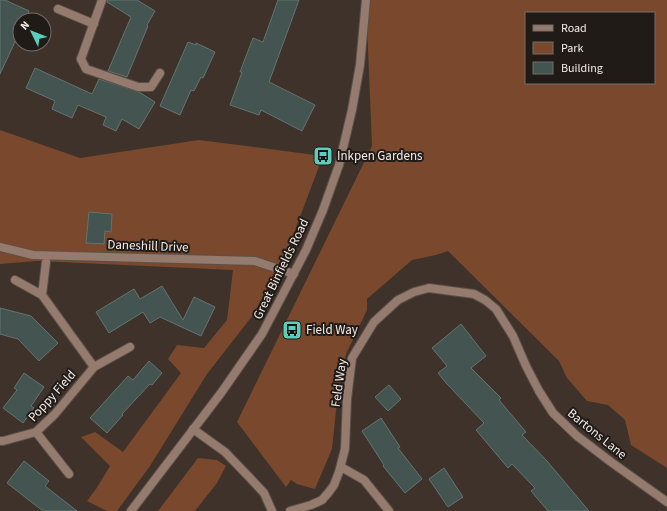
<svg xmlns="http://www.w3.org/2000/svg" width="667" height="511" font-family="'Source Sans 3',sans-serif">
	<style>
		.green { fill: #7a482c; fill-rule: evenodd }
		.building { fill: #435451; stroke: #637470 }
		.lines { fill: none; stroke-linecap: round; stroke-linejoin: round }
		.service-casing { stroke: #5b5049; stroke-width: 10 }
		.minor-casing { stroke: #5b5049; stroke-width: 10 }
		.tertiary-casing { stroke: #5b5049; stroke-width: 10 }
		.service { stroke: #957b6d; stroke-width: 8 }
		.minor { stroke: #957b6d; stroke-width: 8 }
		.tertiary { stroke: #957b6d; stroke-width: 8 }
		.labels { text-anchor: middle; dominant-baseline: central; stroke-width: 4; stroke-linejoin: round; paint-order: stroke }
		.poi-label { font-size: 13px; fill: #f4ebe7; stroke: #211b18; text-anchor: start }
		.street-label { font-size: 13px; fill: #f4ebe7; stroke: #211b18 }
	</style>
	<rect width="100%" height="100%" fill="#3e322b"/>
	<path class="green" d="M366,0H667V468L631,445L625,420L608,405L587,401L567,378L559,361L448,251L436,255L412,260L367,299V310L346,354L337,401L332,449L315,489L297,484L291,480L286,487L237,422L372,146ZM526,13H654V83H526Z
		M0,130L80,158L199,140L323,156L286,254L253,315L207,374L150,466L117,511H107L87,501L96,489L110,466L81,437L95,432L123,452L181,373L168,359L177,345L204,348L227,320L233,270L37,261L0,264Z
		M198,458L217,460L226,466L217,483L195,511H158Z"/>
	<path class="building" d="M0,0H5L29,11L25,20H20V31L0,74Z
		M107,0H137L155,11L147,25L148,26L127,77L108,71L131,17L107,2Z
		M278,0H299L269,82L315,105L302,131L261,110L259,115L230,105L242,72H240L253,38L263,42Z
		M188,42L196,45V43L215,52L203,78L201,77L194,91L191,90L180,115L160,106Z
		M35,68L92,94L99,79L139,92L155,102L139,129L122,119L116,131L103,125L106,117L78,105L72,118L52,109L55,101L26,88Z
		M89,212L112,214L111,232L105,231L104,244L86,243Z
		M162,286L183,320L194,297L215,307L201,336L160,317L150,323L143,312L109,333L96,312L134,289L140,299Z
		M0,308L31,316L58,343L39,361L18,339L0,334Z
		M461,324L486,356L471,368L501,398L499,400L526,432L522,435L547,461L589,511H548L531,491L535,488L512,464L508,468L476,430L484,423L447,384L438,373L447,366L432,348Z
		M149,361L162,373L152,385L150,384L122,414L123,415L107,433L90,418L128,376L133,380Z
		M24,373L44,387L31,406L34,408L23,423L3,408L17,390L14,388Z
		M389,385L401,399L388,411L375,397Z
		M381,418L400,447L398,448L422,479L405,493L383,466L384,465L362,431Z
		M24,461L49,481L45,486L77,511H43L7,483Z
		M444,468L463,497L448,507L429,479Z"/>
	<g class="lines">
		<g class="service-casing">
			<path id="service" d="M81,59L86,69L138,87H151L160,73
				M36,432L69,474"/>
		</g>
		<g class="minor-casing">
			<path id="minor" d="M58,9L94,24
				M81,59L102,0
				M0,247L33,255L255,261L294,274
				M15,280L42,295L94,367
				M42,295L46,262
				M193,429L225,452L250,478L264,493L272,511
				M0,441H3L36,432L55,414L94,367L130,347
				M341,467L364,480L389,511
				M290,511L311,505L322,500L329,492L334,485L339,472L345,449L347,399L352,358L374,322L398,300L414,292L429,288L474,294L485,300L496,309L513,336L526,366L539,391L553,413L577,436L611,462L667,502"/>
		</g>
		<g class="tertiary-casing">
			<path id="tertiary" d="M131,511L221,393L262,334L306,250L323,210L339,165L352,110L360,65L366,0"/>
		</g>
		<use href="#service" class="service"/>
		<use href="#minor" class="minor"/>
		<use href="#tertiary" class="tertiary"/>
	</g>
	<defs>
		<g id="bus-square" transform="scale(1)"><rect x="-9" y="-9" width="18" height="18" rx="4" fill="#5bcebb" stroke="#211b18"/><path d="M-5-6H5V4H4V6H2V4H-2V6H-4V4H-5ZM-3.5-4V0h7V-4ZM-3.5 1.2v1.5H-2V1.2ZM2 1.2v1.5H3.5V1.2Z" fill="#111"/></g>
	</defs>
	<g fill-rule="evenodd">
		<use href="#bus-square" x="323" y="156"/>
		<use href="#bus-square" x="292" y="330"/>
	</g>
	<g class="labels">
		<g class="poi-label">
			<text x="337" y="156">Inkpen Gardens</text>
			<text x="306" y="330">Field Way</text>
		</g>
		<g class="street-label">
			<text transform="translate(148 246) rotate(2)">Daneshill Drive</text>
			<text transform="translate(281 269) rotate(-64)">Great Binfields Road</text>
			<text transform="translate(339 383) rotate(-82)">Feld Way</text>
			<text transform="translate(52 396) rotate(-48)">Poppy Field</text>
			<text transform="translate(597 434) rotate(39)">Bartons Lane</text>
		</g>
	</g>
	<rect x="525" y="12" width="130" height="72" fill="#211b18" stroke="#756e6b"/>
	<rect x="533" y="25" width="20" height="6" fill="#957b6d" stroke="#756e6b"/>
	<text x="561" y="32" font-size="12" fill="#f4ebe7">Road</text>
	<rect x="533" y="42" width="20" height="12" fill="#7a482c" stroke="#756e6b"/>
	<text x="561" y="52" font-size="12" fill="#f4ebe7">Park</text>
	<rect x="533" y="62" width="20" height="12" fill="#435451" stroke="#756e6b"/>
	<text x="561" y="72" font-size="12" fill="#f4ebe7">Building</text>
	<g transform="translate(32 32) rotate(313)"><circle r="19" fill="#211b18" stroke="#756e6b"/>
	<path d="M0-3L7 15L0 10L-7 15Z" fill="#5bcebb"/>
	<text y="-6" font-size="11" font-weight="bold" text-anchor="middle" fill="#f4ebe7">N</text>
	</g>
</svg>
